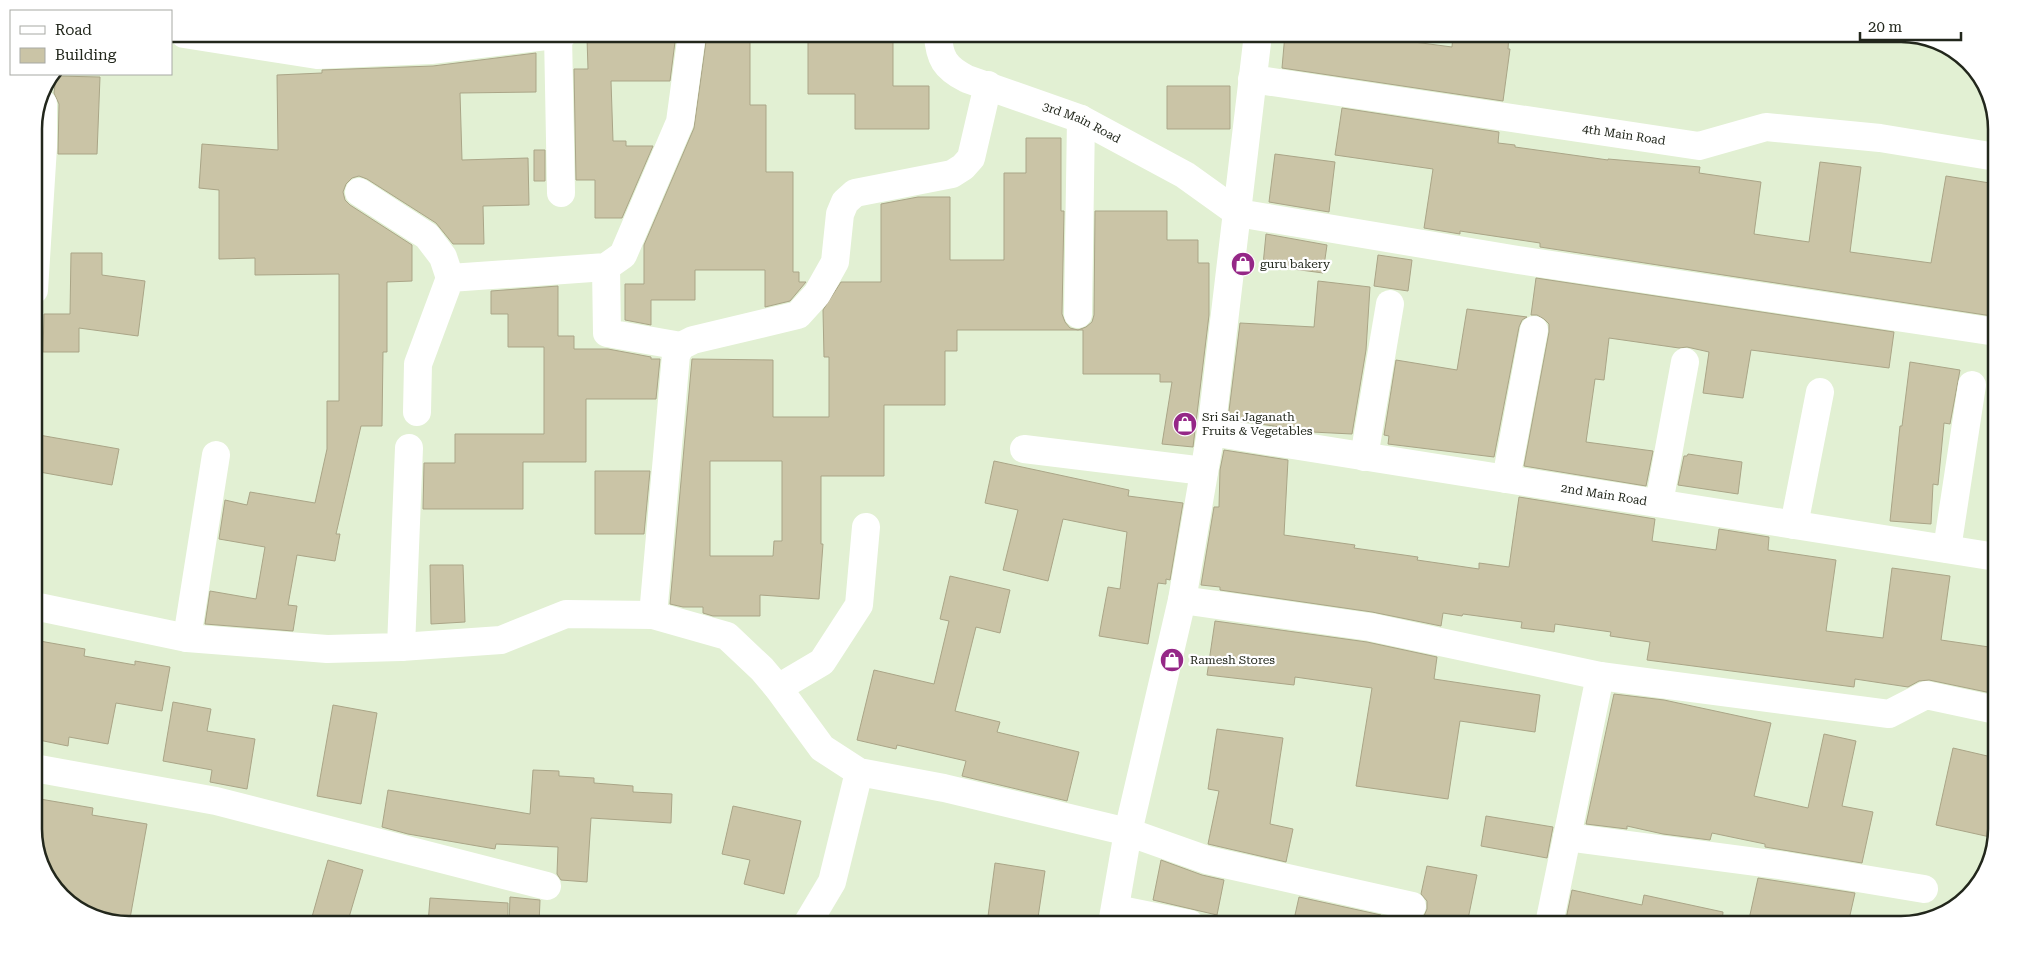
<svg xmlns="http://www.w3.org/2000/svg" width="2030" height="958" font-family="'Roboto Serif',serif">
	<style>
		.building { fill: #cac4a6; stroke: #aaa587; fill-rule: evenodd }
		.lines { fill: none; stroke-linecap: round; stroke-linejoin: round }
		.street { stroke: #fff; stroke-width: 28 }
		.labels { text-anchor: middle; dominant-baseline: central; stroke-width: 4.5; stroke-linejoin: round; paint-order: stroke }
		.street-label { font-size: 12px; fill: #22271c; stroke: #fff }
		.poi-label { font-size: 12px; fill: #22271c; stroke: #fff; text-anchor: start }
		.rim { fill: none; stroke: #22271c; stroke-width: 2.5 }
	</style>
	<rect width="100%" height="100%" fill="#e2f0d3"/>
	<path class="building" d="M322,34H400V36L322,39Z
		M653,34H676L670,81H611L613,141H626V146H653L622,218H595V180H576L574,69H588L587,38L653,36Z
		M707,34H750V105H766V172H793V272H799V282H806L790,301L765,307V270H695V300H651V325L625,320V284H644V245L694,128Z
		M808,34H893V86H929V129H855V94H808Z
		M1285,34H1353L1452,47L1453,34H1509L1508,49H1510L1503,101L1282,68Z
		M536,53V92L460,93L462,160L528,158L529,205L483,206L484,244H453L436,223L367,179L359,176L352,178L346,184L343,192L345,200L350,205L412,245V281L387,282V352H383L382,426H361L336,534H340L335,561L297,555L288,605L297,606L293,631L205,624L210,591L256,599L265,547L219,539L225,500L247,505L250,492L315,503L327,449V401H339V274L255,275V258L219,259V190L199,188L202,144L278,150L277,75L322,73V70L433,66Z
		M56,76L100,77L97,154H58L59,104L54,93Z
		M1167,86H1230V129H1167Z
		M1342,108L1499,132L1498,143L1515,145V147L1608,160V159L1700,167L1699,173L1761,182L1754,234L1809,242L1820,162L1861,167L1850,252L1931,263L1946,176L1996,184V311H1993L1992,316L1540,247V243L1460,231V234L1424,228L1433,169L1335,155Z
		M1026,138H1061V211H1064L1062,314L1065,322L1070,328L1078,330L1086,327L1092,322L1094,315L1095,211H1167V240H1198V263H1209V315L1193,447L1162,444L1172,382H1160V374H1083V330H957V351H945V405H884V476H821V544H823L819,599L760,595V616H713L703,613V607H683L670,604L692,359L773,360V417H829V357H824L823,310L841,282H881V204L918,197H950V260H1004V173H1026ZM710,461H782V541H774L773,556H710Z
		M534,150H545V181H534Z
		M1275,154L1335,162L1329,212L1269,202Z
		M1266,234L1327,245L1323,273L1263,265Z
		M71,253H102V275L145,281L138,336L79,328V352H43L44,314H70Z
		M1378,255L1412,260L1408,291L1374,286Z
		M1536,278L1894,332L1889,368L1751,350L1743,398L1703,393L1709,352L1687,347L1679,348L1609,338L1604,380L1595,379L1586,442L1653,451L1646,486L1524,466L1549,332V324L1544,319L1537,315H1531Z
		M1318,281L1370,287L1366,350L1352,434L1312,432L1228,419L1240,323L1314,327Z
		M558,286V336H574V349H608L651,357V359H660L656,399H586V462H523V509H423L424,463H455V434H544V347H508V314H491V291Z
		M1467,309L1527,317L1522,320L1519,327L1494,457L1388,444L1389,436L1384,435L1396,360L1457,370Z
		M1910,362L1960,370L1950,424L1944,423L1938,485L1933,484L1931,524L1890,521L1900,426H1902Z
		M39,435L119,449L112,485L34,471Z
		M1224,450L1288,460L1284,535L1355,545L1354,548L1418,557L1417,560L1479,569V563L1509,567L1519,497L1655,519L1652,541L1716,550L1719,529L1769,537L1768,550L1836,560L1826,631L1883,638L1892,568L1950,576L1941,640L1996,648V694L1929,680L1919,681L1908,687L1855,679L1854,687L1647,660L1650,642L1610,636L1611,632L1555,624L1554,632L1521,628L1522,622L1463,614L1462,616L1443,613L1441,626L1372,612L1220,590V587L1201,585L1214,507H1219L1220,470Z
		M1688,454L1742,462L1738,494L1678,485L1684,456H1687Z
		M994,461L1129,490L1128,496L1183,503L1170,580L1166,579V584L1158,583L1148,644L1099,636L1108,587L1120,589L1127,532L1063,519L1048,581L1003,570L1018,510L985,503Z
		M595,471H650L644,534H595Z
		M430,565H463L465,622L431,624Z
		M950,576L1010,590L1000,633L976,627L955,711L1000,722L997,732L1079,752L1067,801L962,776L966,761L897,745L896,749L857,740L874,670L934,684L949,621L940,619Z
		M1215,621L1367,642L1437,657L1434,679L1540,695L1535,732L1460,721L1448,799L1356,786L1372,688L1295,677L1294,685L1207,675Z
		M34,640L85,649L84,656L135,665V661L170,667L162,711L116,703L108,744L69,737L68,746L34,739Z
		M1614,694L1664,700L1771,723L1754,796L1808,808L1824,734L1856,741L1842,806L1873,812L1862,863L1765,847V844L1712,833L1710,840L1663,834L1627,826V829L1586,824Z
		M173,702L211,709L207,731L255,739L247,789L210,782L212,770L163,761Z
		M333,705L377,713L361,804L317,796Z
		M1217,729L1283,738L1270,824L1293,829L1286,862L1208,844L1219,791L1208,789Z
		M1953,748L1996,758V808L1990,837L1936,825Z
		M533,770L559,771V776L594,778V783L633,786V792L672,794L671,823L591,818L587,882L561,880L557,874L558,847L496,844L495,849L408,834L382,827L388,790L530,814Z
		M34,798L93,808L92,815L147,824L129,924L93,917L53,886L34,835Z
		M733,806L801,821L784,894L744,884L750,860L722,854Z
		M1486,816L1553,827L1547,858L1481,846Z
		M328,860L363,870L347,924H310Z
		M1161,860L1202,875L1224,880L1217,915L1153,900Z
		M995,863L1045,871L1037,924H987Z
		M1427,866L1477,875L1467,924H1416V921L1424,916L1427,909V901L1421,894Z
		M1758,878L1855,893L1848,924H1748Z
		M1572,890L1642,905L1644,895L1723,912L1722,924H1565Z
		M510,897L540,900L539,924H509Z
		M1299,897L1381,915L1380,924H1293Z
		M430,898L508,903V924H428Z"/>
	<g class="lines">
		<g class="street">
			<path d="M184,34L317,55L431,50L563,34"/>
			<path d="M558,34L561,193"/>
			<path id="s1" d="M938,34C939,58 945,68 967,79L1081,119L1185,175L1238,213L1518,260L1996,332"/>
			<path id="s2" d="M1252,79L1699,146L1766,127L1880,138L1996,157"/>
			<path d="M359,192L427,236L443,257L450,278"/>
			<path d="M606,267L607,333L681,346"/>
			<path d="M34,290L43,147V104"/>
			<path d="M1078,314L1081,119"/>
			<path d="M417,412L418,364L450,278L606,267L623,255L680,122L692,34"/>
			<path id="s3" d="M1211,432L1996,557"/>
			<path d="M1024,449L1204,471"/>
			<path d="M1364,457L1390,304"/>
			<path d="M1506,479L1534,330"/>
			<path d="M1659,503L1685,362"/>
			<path d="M1794,525L1820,392"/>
			<path d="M1947,549L1972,385"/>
			<path d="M1182,600L1370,627L1600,676L1889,714L1926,695L1996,710"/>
			<path d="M34,606L187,638L327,649L401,647L409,448"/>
			<path d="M653,615L676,355L681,346L693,340L798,315L817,294L835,262L840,214L845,202L855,193L952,174L963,167L971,158L988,85"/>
			<path d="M187,638L216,455"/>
			<path d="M401,647L501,640L566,614L653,615L727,636L762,669L778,688L822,748L859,772L944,788L1128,832L1207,860L1412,906"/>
			<path d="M1600,676L1567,837L1786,866L1924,889"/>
			<path d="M778,688L822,662L859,605L866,527"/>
			<path d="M34,768L216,801L547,886"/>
			<path d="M1116,909L1190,924"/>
			<path d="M807,924L832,882L859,772"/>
			<path d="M1112,924L1128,832L1182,600L1211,432L1258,34"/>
			<path d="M1549,924L1567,837"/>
		</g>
	</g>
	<defs>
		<g id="shop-disc" transform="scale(1.25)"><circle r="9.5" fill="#952787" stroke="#fff"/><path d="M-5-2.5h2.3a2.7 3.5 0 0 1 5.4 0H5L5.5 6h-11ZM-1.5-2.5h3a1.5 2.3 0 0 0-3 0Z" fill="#fff"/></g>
	</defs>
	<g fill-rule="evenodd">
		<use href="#shop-disc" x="1243" y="264"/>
		<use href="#shop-disc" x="1185" y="424"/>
		<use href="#shop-disc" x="1172" y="660"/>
	</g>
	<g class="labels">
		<g class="street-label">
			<text stroke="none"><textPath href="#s1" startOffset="180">3rd Main Road</textPath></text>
			<text stroke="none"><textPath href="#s2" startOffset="376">4th Main Road</textPath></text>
			<text stroke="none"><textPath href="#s3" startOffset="398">2nd Main Road</textPath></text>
		</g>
		<g class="poi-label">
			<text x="1260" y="264">guru bakery</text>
			<text x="1202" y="417">Sri Sai Jaganath<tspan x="1202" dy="14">Fruits &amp; Vegetables</tspan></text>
			<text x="1190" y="660">Ramesh Stores</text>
		</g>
	</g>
	<path d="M0 0H2030V958H0ZM129 42H1901A87 87 0 0 1 1988 129V829A87 87 0 0 1 1901 916H129A87 87 0 0 1 42 829V129A87 87 0 0 1 129 42Z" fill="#fff" fill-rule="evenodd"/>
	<path class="rim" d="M129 42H1901A87 87 0 0 1 1988 129V829A87 87 0 0 1 1901 916H129A87 87 0 0 1 42 829V129A87 87 0 0 1 129 42Z"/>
	<rect x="10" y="10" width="162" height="65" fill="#ffffff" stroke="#a7a9a4"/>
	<rect x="20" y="26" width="25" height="8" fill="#ffffff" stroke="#a7a9a4"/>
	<text x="55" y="35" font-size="15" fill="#22271c">Road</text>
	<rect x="20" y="48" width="25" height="15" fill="#cac4a6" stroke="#a7a9a4"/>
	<text x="55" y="60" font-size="15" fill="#22271c">Building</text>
	<path d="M1860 32v8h101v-8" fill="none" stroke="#22271c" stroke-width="2.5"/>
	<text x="1868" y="32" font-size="15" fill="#22271c" stroke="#ffffff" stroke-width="4" paint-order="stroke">20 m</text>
</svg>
